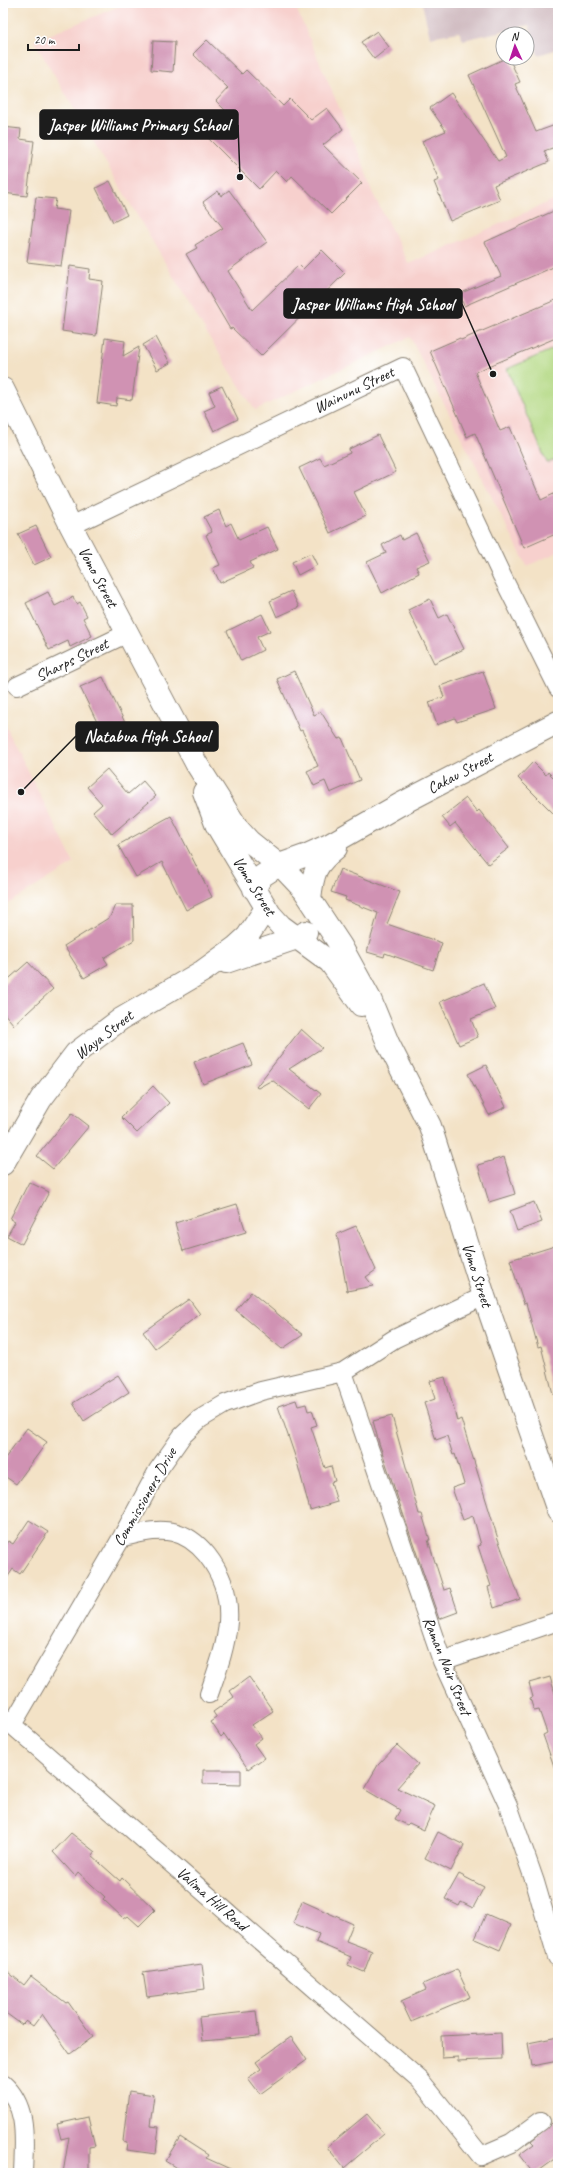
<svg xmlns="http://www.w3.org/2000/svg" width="561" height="2176" viewBox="0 0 561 2176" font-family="Caveat,sans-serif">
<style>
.built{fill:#f7d0cd}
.industrial{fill:#d2bec3}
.green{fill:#b2d882;stroke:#677a4f}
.building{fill:#d092b3}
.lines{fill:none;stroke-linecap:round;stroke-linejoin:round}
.minor-casing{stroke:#887f71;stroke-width:20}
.major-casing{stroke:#887f71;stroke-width:24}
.minor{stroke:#fff;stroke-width:18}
.major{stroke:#fff;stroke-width:22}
.labels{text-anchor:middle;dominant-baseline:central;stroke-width:4;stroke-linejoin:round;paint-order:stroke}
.street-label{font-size:16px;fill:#1c1c1c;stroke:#fff}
.leader{fill:none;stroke:#1c1c1c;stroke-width:1.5}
.callout-dot{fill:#1c1c1c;stroke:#fff;stroke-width:1.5}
.callout{fill:#1c1c1c;stroke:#1c1c1c;stroke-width:1.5}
.callout-label{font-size:17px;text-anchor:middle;font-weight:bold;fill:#fff}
</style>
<rect width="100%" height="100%" fill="#fff"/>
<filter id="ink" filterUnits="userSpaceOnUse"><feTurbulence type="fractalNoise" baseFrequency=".025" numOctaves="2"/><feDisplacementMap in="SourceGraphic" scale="8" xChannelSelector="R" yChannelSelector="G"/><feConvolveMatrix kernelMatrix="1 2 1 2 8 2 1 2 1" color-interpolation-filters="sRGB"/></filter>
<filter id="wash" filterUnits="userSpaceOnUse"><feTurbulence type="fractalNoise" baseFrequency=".012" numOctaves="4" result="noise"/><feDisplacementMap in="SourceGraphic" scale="16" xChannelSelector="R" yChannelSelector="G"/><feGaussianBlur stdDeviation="0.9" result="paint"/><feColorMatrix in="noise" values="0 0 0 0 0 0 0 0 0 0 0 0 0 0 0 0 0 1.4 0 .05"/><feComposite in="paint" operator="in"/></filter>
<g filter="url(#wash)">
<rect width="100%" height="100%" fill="#f3e2c6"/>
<!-- built -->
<path class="built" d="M127,3H294L363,163L371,190L409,264L558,198V552L527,566L410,337L255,410L209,337L34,41Z
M3,721L74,863L3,907Z"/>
<!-- industrial -->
<path class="industrial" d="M422,3H558V49L538,55L529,25L463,40L459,32L430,37Z"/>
<!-- green -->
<path class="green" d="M558,347V459L547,463L507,369Z"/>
<g id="blocks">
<!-- building -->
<path class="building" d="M377,31L389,47L374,59L361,42Z
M207,40L242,74L246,70L283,106L290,99L311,120L327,108L343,129L323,145L362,183L331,214L292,176L287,182L276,171L259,189L203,133L225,110L216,101L228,88L193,54Z
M153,41L175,42L173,72L151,70Z
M506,58H509L520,82L515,84L536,132L558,124V146L544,151L549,162L494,185L500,200L450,221L434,182L439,180L422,141L446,131L430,108L451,93L498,161L506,157L469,75Z
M3,127L21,129L20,139L34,141L27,196L3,193Z
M110,181L127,215L113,222L96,188Z
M229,190L267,242L228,271L252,310L299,265L303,269L322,250L345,273L261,356L232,328L230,329L186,254L197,248L195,245L223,228L203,202L218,191L221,196Z
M36,197L56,199L54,209L69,211L61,266L27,262Z
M558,209V265L464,306L459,294L501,276L485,242Z
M70,266L90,269L89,279L103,281L96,336L62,331Z
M558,299V337L475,372L500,431L510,427L541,500L558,492V533L524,548L475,433L467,437L430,351L460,338L461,340Z
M156,337L170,363L157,370L143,345Z
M105,338L125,341L123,356L139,347L132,400L117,398L116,406L97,403Z
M222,386L238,419L214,431L204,411L215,406L209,392Z
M378,435L396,472L354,492L366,516L330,533L299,468L320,458L324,465L350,453L349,449Z
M219,510L226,526L231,523L239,540L267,527L278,549L250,562L253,568L220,583L213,568L220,565L206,535L212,532L204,517Z
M36,526L51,557L34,565L18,534Z
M416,533L430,561L416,567L419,573L382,593L367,562L386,553L382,545L400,535L402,540Z
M311,553L317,565L298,575L292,562Z
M291,591L299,607L277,617L270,601Z
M48,592L55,606L73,597L77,604L80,602L87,616L83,618L92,636L70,647L68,641L49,650L26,603Z
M430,599L439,618L447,614L464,649L434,663L408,610Z
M262,614L270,631L257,637L263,650L241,661L227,631Z
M294,671L314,715L321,712L338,739L342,738L360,780L330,793L325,781L314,786L307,771L318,766L302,730L300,731L277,679Z
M483,671L496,709L457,722L455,718L437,725L429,702L444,697L440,686Z
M103,677L130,733L108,745L80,687Z
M533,762L546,775L548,772L558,782V818L518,778Z
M107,769L128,794L143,781L156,796L112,834L93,812L102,804L87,787Z
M466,798L477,812L479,810L509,848L488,864L455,823L450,827L442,817Z
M171,816L212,897L186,910L162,862L136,877L118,845Z
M340,869L400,892L387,924L442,943L433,970L385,953L384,957L367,952L378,913L345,900L346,897L331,892Z
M115,905H133L134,940L104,958L108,964L84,978L64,946L110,917Z
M28,962L53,989L14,1025L3,1012V984Z
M484,983L495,1009L471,1019L478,1037L459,1045L440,1002Z
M301,1029L322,1048L289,1069L321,1094L309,1109L272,1080L258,1088L256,1087Z
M243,1043L252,1065L203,1084L194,1062Z
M486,1065L506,1107L489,1115L468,1074Z
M153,1086L169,1103L137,1133L121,1117Z
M72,1113L89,1126L53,1169L37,1156Z
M504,1157L515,1194L489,1202L478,1165Z
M29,1182L49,1192L22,1244L7,1236L15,1222L10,1219Z
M534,1202L542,1222L517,1231L510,1211Z
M237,1204L246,1232L183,1251L175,1223Z
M356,1226L376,1270L366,1277L373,1286L347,1291L337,1234Z
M558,1245V1394H553L541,1346L538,1347L526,1303L524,1304L510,1260Z
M251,1292L303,1335L282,1349L236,1310Z
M189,1299L200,1314L155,1348L143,1332Z
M118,1375L129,1392L84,1421L73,1403Z
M445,1377L457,1421L461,1419L498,1539L520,1599L494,1608L488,1587L491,1586L478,1546L481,1545L473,1516L463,1520L452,1488L464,1484L455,1454L453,1455L447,1436L436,1440L424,1403L435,1399L430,1381Z
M296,1400L298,1406L306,1404L308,1411L312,1410L317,1425L311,1427L325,1468L331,1466L335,1481L331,1482L337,1502L310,1510L297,1462L278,1406Z
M392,1416L419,1514H422L430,1540H428L444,1590L450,1588L458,1612L439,1619L379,1443L373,1421Z
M27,1428L47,1442L16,1484L3,1475V1461Z
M29,1520L48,1532L20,1574L13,1569L3,1584V1548L8,1541L13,1544Z
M249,1677L273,1711L252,1725L262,1738L254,1744L264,1758L248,1769L224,1734L221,1737L211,1722L217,1718L213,1712L234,1697L230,1691Z
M550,1677L558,1703V1772H556L543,1735L547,1733L539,1710L534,1711L530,1698L533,1697L529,1683Z
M397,1745L418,1764L397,1788L435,1806L424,1830L409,1823L407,1825L395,1819L400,1810L364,1789L378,1765Z
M203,1770H241V1785L203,1784Z
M438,1832L464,1845L451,1871L425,1858Z
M71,1833L95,1852L92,1856L120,1881L122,1878L155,1910L139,1926L128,1916L124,1919L103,1899L105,1897L78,1872L75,1876L53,1852Z
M459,1874L484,1887L473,1908L461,1902L459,1906L445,1899Z
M302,1901L353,1924L346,1941L372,1951L364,1972L348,1965L351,1957L316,1942L319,1934L293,1923Z
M486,1914L511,1925L500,1950L475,1939Z
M202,1964L205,1989L147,1997L143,1972Z
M3,1968L24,1985L31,1976L66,2003L68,2002L93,2037L70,2054L42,2014L33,2026L26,2021L22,2025L3,2011Z
M457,1969L470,1997L411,2022L401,2001L426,1990L423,1984Z
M256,2011L259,2036L202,2041L199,2017Z
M501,2033L502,2059L458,2061V2057L442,2058L441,2036Z
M291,2037L307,2060L260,2094L248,2078L261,2069L256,2062Z
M558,2037V2061L532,2066L528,2043Z
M129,2091L154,2095L150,2126L159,2127L156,2154L126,2150L127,2142L123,2141Z
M367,2114L384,2134L344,2168L327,2147Z
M88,2117L95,2146L89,2147V2173H63L69,2137L61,2139L57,2124Z
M558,2118V2157L536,2173H533L519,2155L534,2144L531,2141Z
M180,2137L208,2155L206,2158L239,2173H185L165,2161Z"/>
</g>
</g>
<g filter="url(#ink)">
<use href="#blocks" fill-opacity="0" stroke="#887f71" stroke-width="1"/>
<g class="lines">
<defs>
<path id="minor" d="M71,526L403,367L502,576L558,688
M17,686L128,633
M343,1372L442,1661L508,1805L535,1882L557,1957
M122,1537C138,1534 156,1528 173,1532C187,1535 198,1544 207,1555C243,1601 226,1645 209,1694
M442,1661L558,1621
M3,1717L420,2080L481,2156L511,2143L541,2121
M12,1725L122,1537L158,1470L182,1436L200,1419L225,1404L261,1391L343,1372L394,1339L484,1296
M3,2084C29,2107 24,2141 23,2173"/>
<path id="major" d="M3,389L71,526L196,763L238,829L249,841L285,870L304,890L341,946L370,999L388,1043L430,1126L484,1296L558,1511
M204,792L216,824L270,914L281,926L330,962L361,1005
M254,889L262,876L279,865L307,855L329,845L399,805L558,722
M310,899C313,872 315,865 336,848
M226,962L297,938L306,932
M3,1164L41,1099L76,1053L121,1019L203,971L236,947L247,937L266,908"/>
</defs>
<!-- minor casing -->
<use href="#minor" class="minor-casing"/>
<!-- major casing -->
<use href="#major" class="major-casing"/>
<!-- minor -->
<use href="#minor" class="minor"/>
<!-- major -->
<use href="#major" class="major"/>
</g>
</g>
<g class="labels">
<!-- street labels -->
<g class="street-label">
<text transform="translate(354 390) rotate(-26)">Wainunu Street</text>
<text transform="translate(98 577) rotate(62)">Vomo Street</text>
<text transform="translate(72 660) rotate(-26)">Sharps Street</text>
<text transform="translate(460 773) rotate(-28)">Cakau Street</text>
<text transform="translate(254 886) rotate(58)">Vomo Street</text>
<text transform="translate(104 1035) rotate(-38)">Waya Street</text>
<text transform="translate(477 1275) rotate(72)">Vomo Street</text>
<text transform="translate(145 1497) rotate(-60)">Commissioners Drive</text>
<text transform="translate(447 1666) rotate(68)">Raman Nair Street</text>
<text transform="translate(212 1899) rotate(41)">Valima Hill Road</text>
</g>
</g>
<!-- callouts -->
<path class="leader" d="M240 177L238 125M493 374L462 304M21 792L76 736"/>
<g class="callout-dot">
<circle cx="240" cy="177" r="4"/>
<circle cx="493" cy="374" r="4"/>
<circle cx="21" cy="792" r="4"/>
</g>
<g class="callout">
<rect x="40" y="110" width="198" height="29" rx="4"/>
<rect x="284" y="289" width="178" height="29" rx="4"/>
<rect x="76" y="722" width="142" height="29" rx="4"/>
</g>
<g class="callout-label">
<text x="139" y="131">Jasper Williams Primary School</text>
<text x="373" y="310">Jasper Williams High School</text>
<text x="147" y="742">Natabua High School</text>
</g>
<!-- margin -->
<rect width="561" height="2176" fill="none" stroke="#fff" stroke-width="16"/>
<!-- north arrow -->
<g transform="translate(515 46) rotate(357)"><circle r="19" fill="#ffffff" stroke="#a4a4a4"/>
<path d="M0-3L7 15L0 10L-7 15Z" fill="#b5179e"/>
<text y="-6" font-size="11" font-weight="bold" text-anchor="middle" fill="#1c1c1c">N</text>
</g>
<!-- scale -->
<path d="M28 44v6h51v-6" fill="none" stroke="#1c1c1c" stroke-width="2"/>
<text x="34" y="44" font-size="12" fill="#1c1c1c" stroke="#ffffff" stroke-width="3" paint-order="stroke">20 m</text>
</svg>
